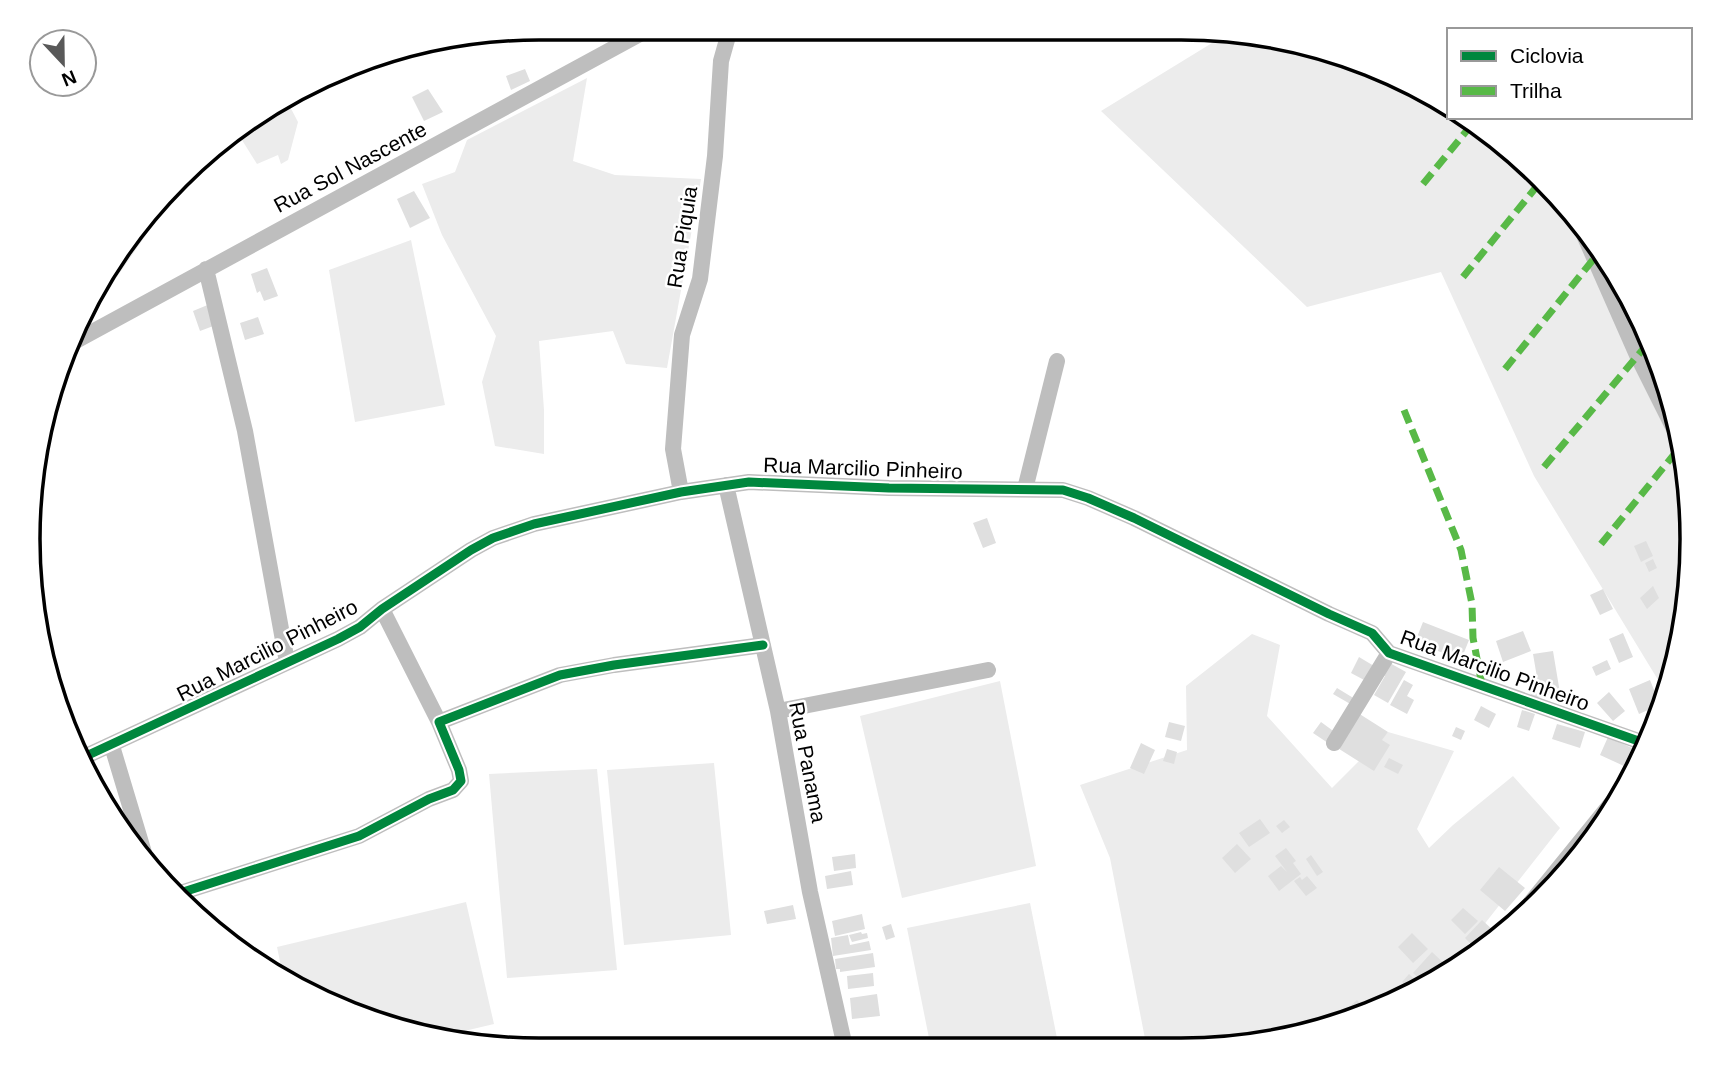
<svg xmlns="http://www.w3.org/2000/svg" width="1720" height="1078" viewBox="0 0 1720 1078" font-family="Helvetica,sans-serif">
<style>
.green{fill:#ececec}
.building{fill:#dfdfdf}
.lines{fill:none;stroke-linecap:round;stroke-linejoin:round}
.minor{stroke:#bebebe;stroke-width:16}
.quiet{stroke:#58b947;stroke-width:7;stroke-dasharray:14 7;stroke-linecap:butt}
.cycleway-casing{stroke:#fff;stroke-width:13}
.cycleway{stroke:#00873e;stroke-width:9}
.labels{text-anchor:middle;dominant-baseline:central;stroke-width:5;stroke-linejoin:round;paint-order:stroke}
.street-label{font-size:21px;fill:#000;stroke:#fff}
.rim{fill:none;stroke:#000;stroke-width:3.5}
</style>
<rect width="100%" height="100%" fill="#fff"/>
<!-- green -->
<path class="green" d="M1230,32H1247L1376,67L1449,109V117H1464L1492,134L1565,202L1624,284L1665,375L1688,473L1691,573L1674,672L1666,693L1534,476L1441,272L1307,307L1101,111Z
M587,78L573,161L615,175L701,179L667,368L626,364L613,331L539,341L544,410V454L495,446L482,382L496,336L442,235L422,184L455,172L467,140Z
M286,99L298,122L288,160L281,164L278,155L257,164L237,132L255,114Z
M147,215L146,235L112,284L105,281L134,228Z
M411,240L445,405L355,422L329,270Z
M1252,634L1280,645L1267,716L1332,788L1388,732L1454,751L1417,829L1429,848L1453,825L1513,776L1560,828L1446,973L1407,997L1314,1032L1303,1029L1298,1035L1215,1049H1147L1110,858L1080,785L1187,750L1186,686Z
M1000,681L1036,866L902,898L860,716Z
M714,763L731,935L624,945L607,770Z
M597,769L617,970L507,978L489,774Z
M466,902L494,1024L439,1037L344,1011L283,976L277,947Z
M1030,903L1059,1048H931L907,928Z"/>
<!-- building -->
<path class="building" d="M525,69L530,81L511,90L506,76Z
M428,89L443,112L424,121L412,97Z
M414,191L430,218L410,228L397,199Z
M267,268L278,296L264,301L260,291L257,293L251,274Z
M210,304L216,325L200,331L193,311Z
M258,317L264,334L245,340L240,323Z
M987,518L996,543L983,548L973,523Z
M1646,541L1653,556L1641,562L1634,546Z
M1653,559L1657,568L1649,572L1645,563Z
M1653,586L1659,598L1647,609L1640,598Z
M1603,589L1613,609L1600,615L1590,595Z
M1423,622L1469,640L1461,660L1415,642Z
M1523,631L1531,651L1503,662L1496,641Z
M1623,633L1633,657L1619,663L1609,639Z
M1553,651L1560,693L1532,699L1530,691L1539,689L1533,654Z
M1359,657L1374,666L1366,681L1351,673Z
M1607,660L1611,669L1596,676L1592,667Z
M1388,662L1406,672L1388,703L1374,695L1385,676L1381,674Z
M1404,680L1413,685L1407,696L1414,700L1407,714L1390,705Z
M1650,680L1661,707L1653,723L1648,710L1639,714L1629,689Z
M1337,688L1355,699L1352,705L1333,694Z
M1609,692L1625,711L1613,721L1597,703Z
M1481,706L1496,714L1489,728L1474,720Z
M1522,710L1535,714L1529,731L1517,727Z
M1358,713L1388,732L1382,740L1390,745L1374,771L1336,747Z
M1169,722L1185,726L1181,741L1165,737Z
M1321,722L1336,733L1328,743L1313,733Z
M1557,724L1585,732L1580,748L1552,739Z
M1456,727L1465,731L1461,740L1452,736Z
M1608,737L1632,748L1624,766L1600,755Z
M1141,743L1155,750L1144,774L1130,768Z
M1167,749L1177,752L1174,764L1163,761Z
M1389,758L1403,765L1398,774L1384,767Z
M1260,819L1270,833L1249,847L1239,833Z
M1284,820L1290,827L1282,833L1276,826Z
M1237,844L1251,859L1235,873L1222,858Z
M1286,848L1296,861L1293,863L1301,874L1279,891L1268,876L1281,866L1287,872L1275,856Z
M855,854L856,868L834,871L832,857Z
M1311,855L1323,872L1317,876L1306,859Z
M1499,867L1525,888L1505,911L1480,890Z
M851,871L853,885L827,889L825,876Z
M1307,876L1317,888L1306,896L1294,881L1300,877L1302,880Z
M793,905L796,919L767,924L764,911Z
M1463,908L1478,921L1465,934L1451,920Z
M862,914L865,929L835,936L832,921Z
M1482,920L1493,930L1475,948L1465,938Z
M891,924L895,937L886,940L882,927Z
M861,932L862,934L867,933L868,938L852,942L849,935Z
M1412,933L1428,949L1413,963L1398,947Z
M848,935L850,945L869,941L871,950L833,956L831,938Z
M1432,952L1451,970L1426,985L1413,973Z
M873,953L875,967L840,972V969H836L835,959Z
M873,973L874,986L848,989L847,976Z
M1409,974L1423,987L1414,993L1402,982Z
M877,994L880,1016L852,1019L850,998Z
M1357,1000L1368,1012L1349,1019L1343,1013Z
M607,1037L608,1046H593V1038Z"/>
<g class="lines">
<!-- minor -->
<path class="minor" d="M1577,219L1637,355L1681,443
M206,269L245,431L287,662
M72,343L649,29
M726,485L778,711L810,892L845,1047
M1025,489L1057,361
M681,492L673,449L682,335L700,279L715,156L721,61L730,29
M382,609L439,722
M778,711L988,670
M1334,743L1389,653
M112,746L145,856
M84,757L338,639L360,627L382,609L471,550L493,538L534,524L681,492L749,482L889,488L1063,490L1088,498L1134,518L1329,614L1372,633L1389,653L1647,744
M180,893L359,836L429,799L453,790L461,781L459,770L439,722L560,675L614,665L763,645
M1515,922L1631,779"/>
<!-- quiet -->
<path class="quiet" d="M1423,184L1473,123
M1463,277L1542,180
M1505,369L1600,251
M1404,410L1461,550L1472,604L1473,638L1482,685
M1544,467L1650,341
M1601,544L1681,446"/>
<defs>
<path id="cycleway" d="M84,757L338,639L360,627L382,609L471,550L493,538L534,524L681,492L749,482L889,488L1063,490L1088,498L1134,518L1329,614L1372,633L1389,653L1647,744
M180,893L359,836L429,799L453,790L461,781L459,770L439,722L560,675L614,665L763,645"/>
</defs>
<!-- cycleway casing -->
<use href="#cycleway" class="cycleway-casing"/>
<!-- cycleway -->
<use href="#cycleway" class="cycleway"/>
</g>
<g class="labels">
<!-- street labels -->
<g class="street-label">
<text transform="translate(350 167) rotate(-28)">Rua Sol Nascente</text>
<text transform="translate(682 237) rotate(-81)">Rua Piquia</text>
<text transform="translate(863 468) rotate(2)">Rua Marcilio Pinheiro</text>
<text transform="translate(267 650) rotate(-27)">Rua Marcilio Pinheiro</text>
<text transform="translate(1495 670) rotate(20)">Rua Marcilio Pinheiro</text>
<text transform="translate(808 762) rotate(79)">Rua Panama</text>
</g>
</g>
<!-- crop -->
<path d="M0 0H1720V1078H0ZM539 40H1181A499 499 0 0 1 1680 539V539A499 499 0 0 1 1181 1038H539A499 499 0 0 1 40 539V539A499 499 0 0 1 539 40Z" fill="#fff" fill-rule="evenodd"/>
<path class="rim" d="M539 40H1181A499 499 0 0 1 1680 539V539A499 499 0 0 1 1181 1038H539A499 499 0 0 1 40 539V539A499 499 0 0 1 539 40Z"/>
<!-- legend -->
<rect x="1447" y="28" width="245" height="91" fill="#ffffff" stroke="#999999" stroke-width="2"/>
<rect x="1461" y="51" width="35" height="10" fill="#00873e" stroke="#999999" stroke-width="2"/>
<text x="1510" y="63" font-size="21" fill="#000000">Ciclovia</text>
<rect x="1461" y="86" width="35" height="10" fill="#58b947" stroke="#999999" stroke-width="2"/>
<text x="1510" y="98" font-size="21" fill="#000000">Trilha</text>
<!-- north arrow -->
<g transform="translate(63 63) rotate(158)"><circle r="33" fill="#ffffff" stroke="#999999" stroke-width="2"/>
<path d="M0-5L12 26L0 18L-12 26Z" fill="#595959"/>
<text y="-10" font-size="19" font-weight="bold" text-anchor="middle" fill="#000000">N</text>
</g>
</svg>
